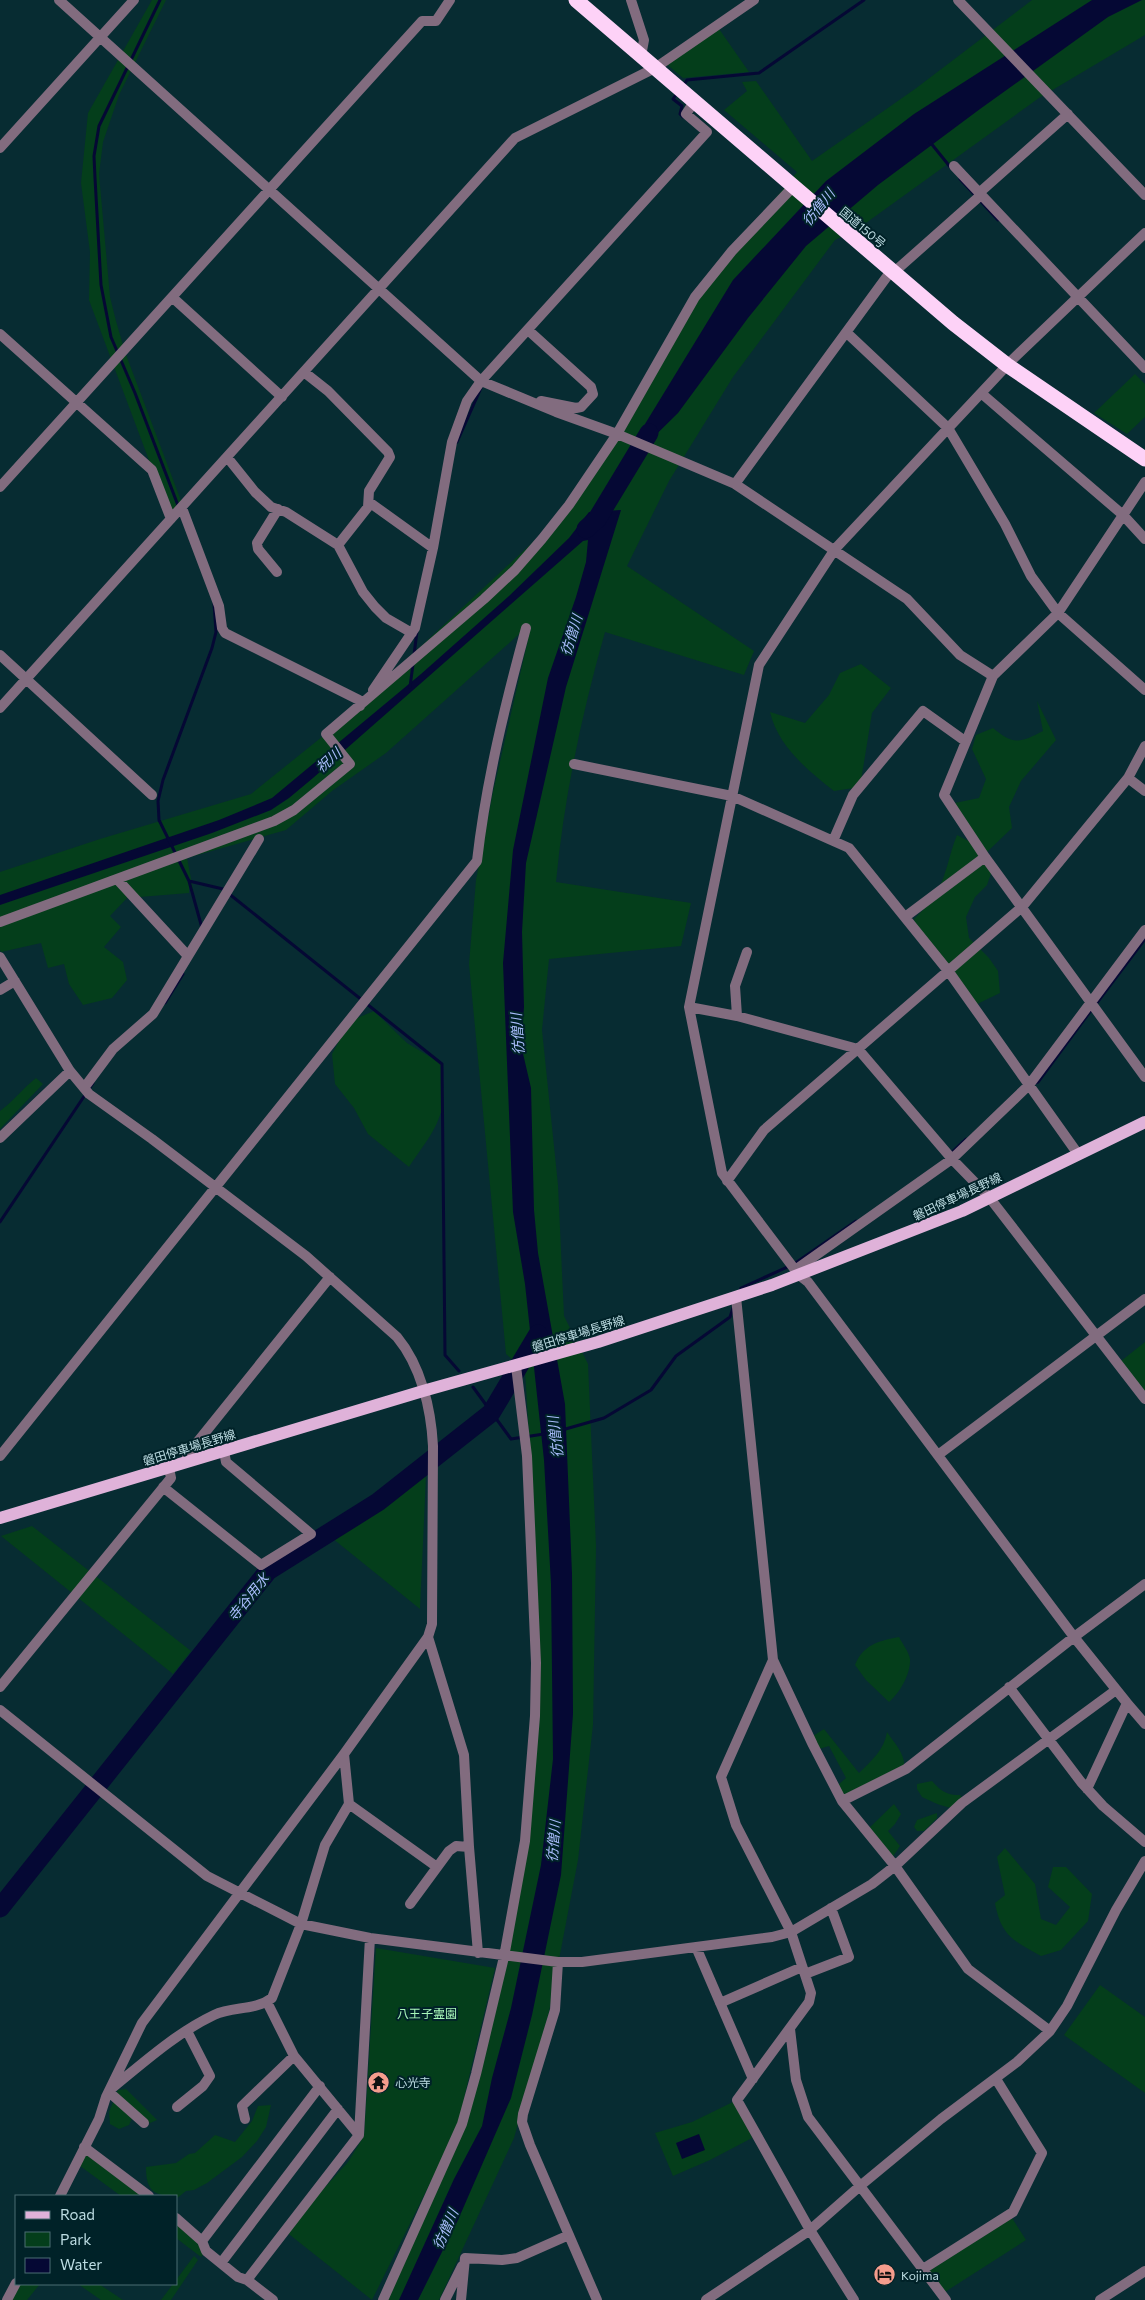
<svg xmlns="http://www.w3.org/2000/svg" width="1145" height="2300" viewBox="0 0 1145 2300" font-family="Commissioner,'Noto Sans JP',sans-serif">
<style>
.green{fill:#043e1b}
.water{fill:#050834}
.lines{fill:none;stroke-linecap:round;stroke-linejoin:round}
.stream{stroke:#050834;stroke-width:3}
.river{stroke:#050834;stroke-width:19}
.minor{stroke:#826c7f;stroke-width:10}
.major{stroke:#dfb2d9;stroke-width:12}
.highway{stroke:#fdd2f7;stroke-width:15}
.labels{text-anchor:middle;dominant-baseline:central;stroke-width:4;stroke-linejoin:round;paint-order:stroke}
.street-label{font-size:12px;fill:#bcdce2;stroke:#002228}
.park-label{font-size:12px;fill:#a9f8ba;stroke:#002228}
.poi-label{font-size:12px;fill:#bcdce2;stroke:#002228;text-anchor:start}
.water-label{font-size:14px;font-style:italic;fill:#a9bdfc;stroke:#002228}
</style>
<rect width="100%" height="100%" fill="#072c32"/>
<!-- green -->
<path class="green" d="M152,0H166L119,95L103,142L99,174L110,297L116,321L125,352L183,506L171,519L89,300L90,252L81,183L88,113Z
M1032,0H1145V35L1039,98L859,228L835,240L733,377L669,481L627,566L754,651L744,675L605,632C582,713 564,797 556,882L691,903L681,946L549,959L542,1030L558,1185L564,1316L588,1364L596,1546L593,1725L578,1860L549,2012L514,2138L439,2300H383L451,2141L372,2300L285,2231L348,2162L364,2136L376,1948L495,1968L463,2102L497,1996L522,1863L535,1716V1532L525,1371L506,1354L469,964L476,880L493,792L528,640L526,628L386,753L332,791L286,830L187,858L194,894L189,883V893L127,898L110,916L121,927L104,947L123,962L127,980L112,998L83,1005L69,984L64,964L48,968L41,943L1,952L0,950V872L100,839L251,794L333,728L577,501L717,269L797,172L724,110L747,91L742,82L756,81L812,161L915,89Z
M717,26L749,72L683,78L664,62Z
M1135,374L1145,384V417L1127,434L1094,413Z
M861,664L891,688L872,713L860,787L834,791C807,770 778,746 770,712L805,723L829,695L840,673Z
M1037,701L1056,740L1021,781L1009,807L1012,828L987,852L950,804L979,798L986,779L972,749L976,735L993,728C1013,745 1020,743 1043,731Z
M957,835L978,846L993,868L987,885L975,897L966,917L969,938L989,958L998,971L1000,993L973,1006L919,935L914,919C922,911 932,902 937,892C947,874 949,854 957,835Z
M374,1011L407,1043L442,1064C442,1078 445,1095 442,1108C437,1131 421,1148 409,1167L368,1134L354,1108L335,1084L332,1054L350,1021Z
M36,1078L43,1084L0,1129V1111C14,1101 23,1088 36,1078Z
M1145,1342V1395L1121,1361Z
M426,1476L420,1609L332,1538Z
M32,1526L191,1651L173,1674L1,1536Z
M899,1637C902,1643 909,1652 910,1659C911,1674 899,1694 889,1702L866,1680L855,1665C863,1645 878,1641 899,1637Z
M824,1729L859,1773C872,1760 884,1750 887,1732C894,1743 906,1754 904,1768L845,1797L838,1785L846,1778L829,1746L819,1749L813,1736Z
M932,1781C940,1790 947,1796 960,1795L963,1799L956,1808C944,1808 933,1802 922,1797L917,1789V1784Z
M894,1804L901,1814L895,1824L888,1831L900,1846L892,1858L868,1829Z
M937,1813V1818L924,1831H917L914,1827L917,1820Z
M1005,1848L1035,1884L1041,1919L1056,1925L1070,1907L1048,1887L1053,1867H1066L1092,1894L1088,1921L1061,1950L1041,1956C1014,1941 1001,1936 995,1903L1005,1895L997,1857Z
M1100,1985L1145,2017V2093L1064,2035Z
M126,2089L157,2120L150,2123L134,2114L129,2125L119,2129L110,2124L109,2112L118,2090Z
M737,2100L752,2138L710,2160L673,2176L655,2133L692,2122Z
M271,2105L266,2127L257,2141L242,2157L207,2183L194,2190L186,2191L176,2199V2196C153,2196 146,2190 146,2167L176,2163L189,2154L195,2153L215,2135L235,2142L252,2121L258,2106Z
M84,2147L149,2196H121L76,2163Z
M1012,2218L1026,2240L945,2292L929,2271Z
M176,2219L206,2251L201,2257L176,2238Z
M194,2256L198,2260L171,2300H161L173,2284H176V2280Z
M16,2284H40L27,2300H7Z
M78,2284H99L123,2300H101Z"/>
<!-- water -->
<path class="water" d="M1092,0H1142L1108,17L980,109L878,185L806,246L748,318L678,413L612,478L733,280L826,181L914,114Z
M621,510L566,687L526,863L522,932L524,1007L521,1045L531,1088L534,1210L538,1253L565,1404L572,1574L573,1714L561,1875L532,2015L511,2098L458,2220L418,2300H399L454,2179L482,2126L492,2078L511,2008L541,1865L553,1759L551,1584L544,1460L525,1284L513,1212L503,963L513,850L548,678L576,597L586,562L588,540L583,541L313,778L289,798L271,810L212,833L0,905V895L219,820L272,798L421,674L509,596L569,538L589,512Z
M699,2134L705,2150L682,2159L676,2143Z"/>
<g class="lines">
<!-- stream -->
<path class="stream" d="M160,0L99,126L94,156L95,178L101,285L111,337L135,393L179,508
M684,85L687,80L759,73L864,0
M678,92L673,99L682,106L680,114L683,117
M930,142L951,168
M960,179L998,220
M457,442L481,388
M414,655L417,631
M410,687L413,664
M189,881L223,889L442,1064L445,1355L459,1371
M202,928L189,881L159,820L158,801L163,780L212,648L216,632L214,603
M165,1003L183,974
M1096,1004L1145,939
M1035,1083L1038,1082L1092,1009
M950,1154L966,1139
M0,1222L93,1083
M740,1291L741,1288L794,1264L856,1221
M473,1387L511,1439L544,1434
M562,1430L604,1418L651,1390L676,1356L730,1317L733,1308"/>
<!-- river -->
<path class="river" d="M586,529L597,519L649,433
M0,1908L268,1571L378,1502L491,1413L538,1334"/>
<!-- minor -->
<path class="minor" d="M59,0L481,381L556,412L617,434L735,484L907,599L960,655L993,676
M631,0L644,40L641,56
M958,0L1145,195
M0,148L134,0
M954,166L1145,368
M979,193L1068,114
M1145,233L1012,360L835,549L759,665L689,1007L722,1173L799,1275L808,1282L1074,1637L1127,1703L1145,1724
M893,273L981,195
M172,297L282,397
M528,330L591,387L593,394L581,407L576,408L541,401
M847,333L948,428L1005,524L1031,576L1058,613L1145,690
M0,334L152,470L171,519
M304,372L328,391L388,452L390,457L369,491L368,507L338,545
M981,393L1123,515L1145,539
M227,457L255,492L271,507L286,512L338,545L363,592L375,607L386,618L412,633
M1145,482L1058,613L993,676L944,795L985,857L1145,1077
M735,484L891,271
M0,487L422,21H436L450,0
M369,502L433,548
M182,508L219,606L222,628L225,633L359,700L360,706
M277,572L258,549L257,543L278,509
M0,655L152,795
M373,690L415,628L433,548L452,442L467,401L481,381L707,132L686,114L694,102
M0,708L515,138L655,68L754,0
M574,764L732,796L849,848L949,972L1078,1154
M1128,778L1145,791
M833,841L853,795L923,711L965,741
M117,879L188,956
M905,917L985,857
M0,922L274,821L294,810L350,764L326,734L484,599L515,570L542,539L569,505L617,434L695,297L732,251L792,188
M0,957L70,1071L89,1094L152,1139L306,1256L397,1337C421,1366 431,1408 433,1446L432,1624L428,1637L344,1754L142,2023L106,2097L99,2119L60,2196
M0,990L15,981
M689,1007L737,1016L858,1049L952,1159L989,1197L1145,1399
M737,1016L735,986L747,952
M84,1088L113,1049L153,1014L259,839
M0,1138L70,1071
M727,1181L764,1130L1022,907L1128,778L1145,746
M795,1270L952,1159L1029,1085L1145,930
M736,1297L773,1660L721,1777L736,1825L791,1932L811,1993L809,2002L737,2100L810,2230L854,2300
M938,1455L1145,1299
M0,1456L477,861C486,782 505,705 526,628
M188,1462L187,1455L330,1277
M163,1487L261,1565L311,1534L226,1462L224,1451
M428,1637L464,1755L469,1847L478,1953
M773,1660L813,1745L842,1801L895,1866L968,1969L1050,2031
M0,1687L171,1478L169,1468
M1009,1687L1081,1782L1103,1806L1145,1842
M0,1710L207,1876L301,1924L370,1938L558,1962H582L772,1937L791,1932L872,1884L895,1866L962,1803L1116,1690
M1087,1789L1127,1703
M842,1801L906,1769L1074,1637L1145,1584
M349,1804L437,1867
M410,1904L449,1851L456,1846L469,1847
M696,1947L753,2079
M558,1962L555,2010L523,2114L522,2122L530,2145L597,2300
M805,1974L849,1957L831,1908
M267,2002L294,2056L359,2135
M720,2003L802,1967
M790,2029L796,2080L808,2117L946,2300
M111,2089C143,2063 176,2033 214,2015C233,2006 255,2011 272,1998L301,1924L325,1845L349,1804L344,1754
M109,2092L144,2123
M177,2107L203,2086L210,2076L187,2031
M245,2119L242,2106L294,2056
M84,2147L149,2196
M176,2218L202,2241L206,2251L238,2277L247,2280L273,2300
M202,2241L320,2086
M221,2263L338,2109
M923,2269L1013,2212L1042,2153L996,2079
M247,2280L359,2135L370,1938
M7,2300L16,2283
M383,2300L462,2124L476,2074L504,1957L525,1841L535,1716L536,1663L527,1456L516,1366
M445,2300L462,2266
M461,2300L465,2258L502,2260L517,2258L569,2235
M706,2300L810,2230L860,2186L941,2119L1017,2062L1050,2031L1067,2006L1116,1910L1145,1861
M1100,2300L1145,2271"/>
<!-- major -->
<path class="major" d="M0,1518L423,1391L598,1342L772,1285L962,1211L1145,1122"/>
<!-- highway -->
<path class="highway" d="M576,0L953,323L1007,365L1145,459"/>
</g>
<!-- icons -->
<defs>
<symbol id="temple-disc" viewBox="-11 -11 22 22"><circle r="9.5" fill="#f59d8d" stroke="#002228"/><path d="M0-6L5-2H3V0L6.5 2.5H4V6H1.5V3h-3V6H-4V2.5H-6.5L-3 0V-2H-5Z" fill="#111"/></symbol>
<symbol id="hotel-disc" viewBox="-11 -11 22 22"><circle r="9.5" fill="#f59d8d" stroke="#002228"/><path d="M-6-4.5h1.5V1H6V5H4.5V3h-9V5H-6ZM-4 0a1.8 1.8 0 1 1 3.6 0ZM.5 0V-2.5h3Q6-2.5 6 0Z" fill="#111"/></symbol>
</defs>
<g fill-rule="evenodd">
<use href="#temple-disc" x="366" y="2070" width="25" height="25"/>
<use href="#hotel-disc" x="872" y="2262" width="25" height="25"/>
</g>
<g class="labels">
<!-- street labels -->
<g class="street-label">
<text transform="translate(863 227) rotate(40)">国道150号</text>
<text transform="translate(957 1196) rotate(-25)">磐田停車場長野線</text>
<text transform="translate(578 1333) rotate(-17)">磐田停車場長野線</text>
<text transform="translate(189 1447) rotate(-17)">磐田停車場長野線</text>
</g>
<!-- park labels -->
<g class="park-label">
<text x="427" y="2013">八王子霊園</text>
</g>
<!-- poi labels -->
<g class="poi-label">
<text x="395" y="2082">心光寺</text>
<text x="901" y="2275">Kojima</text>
</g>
<!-- water labels -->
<g class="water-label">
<text transform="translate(818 207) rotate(-51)">彷僧川</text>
<text transform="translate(571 635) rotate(-73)">彷僧川</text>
<text transform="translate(328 760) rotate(-42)">祝川</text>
<text transform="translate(517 1034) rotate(-94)">彷僧川</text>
<text transform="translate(555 1437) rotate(-97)">彷僧川</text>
<text transform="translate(248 1597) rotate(-51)">寺谷用水</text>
<text transform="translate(553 1841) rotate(-85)">彷僧川</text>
<text transform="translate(445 2229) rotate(-66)">彷僧川</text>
</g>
</g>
<!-- legend -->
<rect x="15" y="2195" width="162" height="90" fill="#002228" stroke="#4b6c72"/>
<rect x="25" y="2211" width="25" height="8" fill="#dfb2d9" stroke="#4b6c72"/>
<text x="60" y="2220" font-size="15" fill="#bcdce2">Road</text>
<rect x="25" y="2232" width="25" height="15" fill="#043e1b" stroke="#4b6c72"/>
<text x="60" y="2245" font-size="15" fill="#bcdce2">Park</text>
<rect x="25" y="2258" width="25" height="15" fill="#050834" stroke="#4b6c72"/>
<text x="60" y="2270" font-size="15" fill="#bcdce2">Water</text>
</svg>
